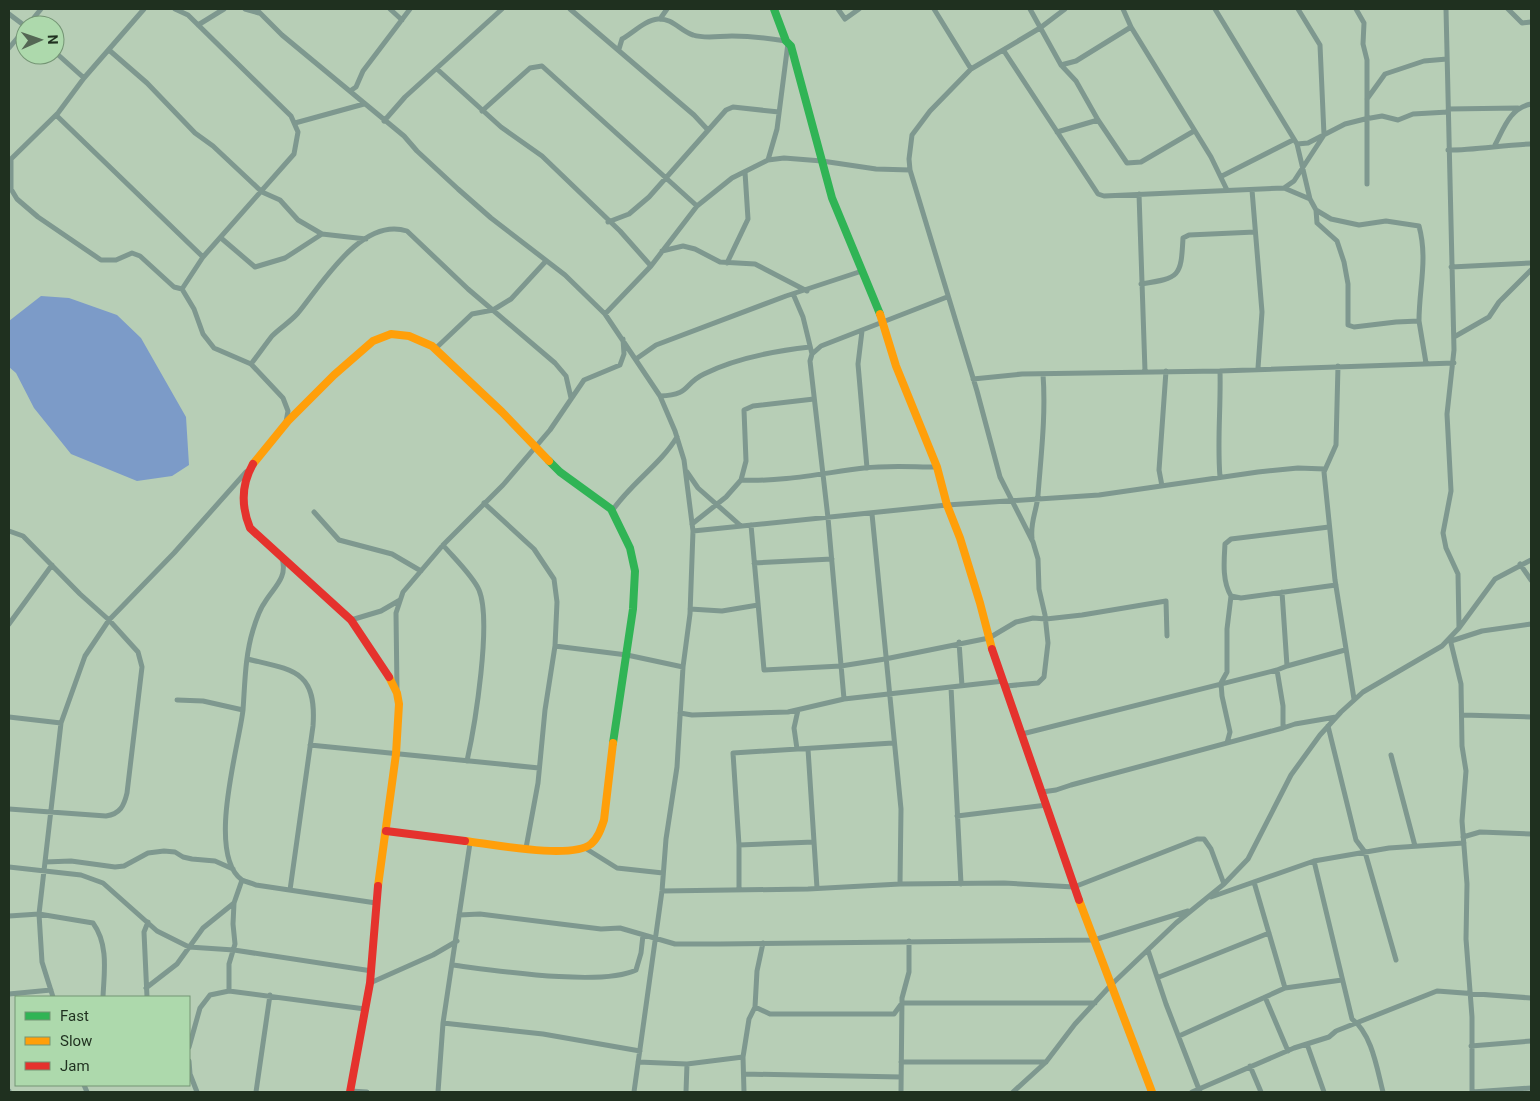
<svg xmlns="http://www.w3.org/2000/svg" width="1540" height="1101" viewBox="0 0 1540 1101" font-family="Roboto,sans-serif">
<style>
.water{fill:#7c9bc8}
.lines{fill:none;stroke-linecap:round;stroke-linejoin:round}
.street{stroke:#7e988f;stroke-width:5}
.fast{stroke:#30b455;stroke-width:8}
.slow{stroke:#ff9f0a;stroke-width:8}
.jam{stroke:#e5322d;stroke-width:8}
</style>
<rect width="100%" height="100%" fill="#b7ceb6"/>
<!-- water -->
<path class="water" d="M41,296L69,298L117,315L141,338L186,417L189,465L172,476L137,481L71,454L34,408L16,373L9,367V321Z"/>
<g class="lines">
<!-- street -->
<path class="street" d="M175,9L188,15L291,116L298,132L294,154L203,257L182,289L194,309L203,334L214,348L251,364L283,398L288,411L286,422
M245,9L259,13
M256,9L282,35L404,136L417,151L458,189L491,218L565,275L605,314L660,396L675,431L684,460L693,531L690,614L683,667L677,767L666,839L662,891L634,1092
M390,9L402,20
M570,9L694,115L707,129
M838,9L845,19L859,9
M934,9L971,69
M1030,9L1061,65L1076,81L1098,120L1127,163L1141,162L1194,131
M1123,9L1131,27L1211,157L1227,190
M1215,9L1297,144L1308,143L1345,124L1365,119L1382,116L1398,120L1413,114L1448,112
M1356,9L1364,23L1363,44L1367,60V184
M1446,9L1454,350L1447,414L1451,491L1443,533L1446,548L1458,574L1459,628
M1508,9L1522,23L1531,22
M9,14L25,26
M660,19L667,9
M28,25L41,9
M198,25L224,9
M9,48L25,29
M619,49L622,39C633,33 645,20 658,19C673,18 680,31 693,35C705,39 719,36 732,36C750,36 768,38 786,41
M109,50L147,83L195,133L213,146L262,192L280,200L298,220L322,234L366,239
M1004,51L1098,194L1104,196L1284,188L1310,199L1316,210L1331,219L1359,225L1386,221L1419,226C1428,259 1419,288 1419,321
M55,52L84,78
M1061,65L1076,61L1131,27
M437,69L501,127L542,156L620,231L651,266
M350,91L356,87L363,71L410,9
M1367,99L1385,74L1424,61L1447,59
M1448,109L1518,108
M482,111L530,68L542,66L697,206
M56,115L203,257
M384,121L405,97L502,9
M295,123L364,104
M1057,132L1098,120
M1297,144L1310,199
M1495,145C1504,128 1510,108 1531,104
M1448,150C1476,150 1502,145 1530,144
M11,159V189L17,199L38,217L101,260H116L132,253L140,256L174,287L182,289
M768,160L777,129L788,43
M9,161L58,113L84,78L144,9
M1222,176L1293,140
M1284,188L1294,181L1324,135L1320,45L1298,9
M1252,190L1262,312L1258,368
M1139,194L1145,371
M1316,210L1317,223L1337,241L1344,262L1348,284V325L1354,327L1396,322L1419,321L1426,363
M608,222L629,214L649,197L726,110L733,107L779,112
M221,238L255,267L285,258L322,234
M662,251L683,246L695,249L720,262L755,264L807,291
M727,263L748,219L745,172
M1451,267L1531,263
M1141,284C1180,278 1181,277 1183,238L1189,235L1255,232
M794,296L803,317L812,354
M605,314L651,266L697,206L732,178L768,160L784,158L822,161L876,169L910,170
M862,331L858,364L867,468
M1454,337L1489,317L1499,302L1531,270
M435,349L472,314L493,310L511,299L546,261
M636,359L656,345L786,296L862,271
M251,364C258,355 265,345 272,336C280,328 290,322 298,313C322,284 362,216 407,231L468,289L555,363L566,376L571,398
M1338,366L1336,445L1324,472L1335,580L1354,699
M973,379L1022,374L1220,371L1454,363
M660,396C691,395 683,384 704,374C736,358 774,351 810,347
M687,472L698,488L741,526
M1220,477C1217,442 1221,407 1220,371
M741,480L746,461L744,410L753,406L814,399
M1162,486L1159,470L1166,371
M484,503L534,549L554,579L557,602L555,646L545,710L538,783L526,848
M612,511C631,483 660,465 677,437
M314,512L339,540L392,554L421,571
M872,514L901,809L900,884
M692,524L726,497L741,480C783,482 823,473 864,468C888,465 913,467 937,467
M751,525L764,670L841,666L885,659L989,638L1016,622L1033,618L1046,619L1082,615L1166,601L1167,636
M1329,527L1231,539L1225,544C1224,561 1222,581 1231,596L1241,598L1336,585
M9,531L23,536L80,594L109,620L138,652L142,667L127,793C124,806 120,814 106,816L9,809
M693,531L947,505L1099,495L1258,472L1298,468L1325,469
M1032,538C1030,522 1037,510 1038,495C1041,455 1046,415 1043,374
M443,545C453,557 473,576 479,590C492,621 475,725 467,761
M282,558C288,578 274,587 265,602C259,610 256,620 253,630C245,656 245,683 243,710C239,746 206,854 242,880C246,882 252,883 256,885L376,903
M754,563L832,559
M1520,564L1531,580
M1282,592L1287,666L1277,670L1283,706V728L1295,724L1336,717
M690,609L722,611L758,605
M351,620L381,611L400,600
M9,624L52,565
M1450,639L1461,684L1462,746L1466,771L1462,821L1467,884L1466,939L1472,1017V1092
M1451,641L1482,631L1531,624
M959,642L962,686
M555,646L627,655L683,667
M247,659C293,670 317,670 313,726L290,890
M1287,666L1345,650
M1006,686L1038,683L1044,677L1048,643L1045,615L1039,589L1038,559L1033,542L1000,477L977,391L910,170L909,159L912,135L930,111L971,69L1040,28L1065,9
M951,687L961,884
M397,690L396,613L403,592L443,545L503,485L550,430L584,380L620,365L624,354L623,339
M844,699L828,518L810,361L812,354L821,346L947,297
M177,700L203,701L243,710
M680,713L692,715L788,712L844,699L1004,681
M1462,715L1531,717
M9,717L61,723
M1328,726L1356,840L1365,852L1396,960
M1022,734L1277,670
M1227,743L1230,732L1222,696L1221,683L1227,672V629L1231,596
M310,745L539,768
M797,749L794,728L798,710
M808,749L817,888
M1391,755L1415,846
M1042,792L1056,790L1071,785L1283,728
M957,816L1047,805
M1463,837L1480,832L1531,834
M739,845L814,842
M585,848L617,868L663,873
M1314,861L1352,1019C1372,1034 1377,1069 1383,1092
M45,862L71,861L115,867L124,866L148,853L164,851L175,852L183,857L192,859L215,861L233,869
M9,867L81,875L103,883L157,931L189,947L234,950L372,971
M1254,882L1285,988
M739,890V845L733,753L893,743
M662,891L808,889L900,884L1004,883L1074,887L1197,839H1204L1211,849L1224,884
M1211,897L1314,861L1389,848L1464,843
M459,915L480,914L601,929L620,928L675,944H720L1094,940L1188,911
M9,916L39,914L93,923C109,945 104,973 103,997
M1148,950L1166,1004L1200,1092
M452,965C493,970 601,987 636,970L641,953L643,935
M1159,977L1269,933
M370,983L433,955L457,941
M146,988L177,964L203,928L234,903
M229,991V964L235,944L233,924L234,903L242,880
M9,994L51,990
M53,997L42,962L39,914L61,723L85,656L109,620L174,553L246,472
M147,997L144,932L148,922
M1265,997L1288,1051
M755,1007L770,1014H894L902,1003H1095
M443,1023L543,1034L640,1051
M1179,1036L1285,988L1342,980
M1307,1044L1324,1092
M1471,1046L1531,1041
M189,1047L200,1008L210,995L229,991L365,1009
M743,1057L749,1019L755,1007L757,971L763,943
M189,1061L190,1074L197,1092
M638,1062L687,1064L743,1057L744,1092
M901,1062H1046
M1250,1066L1261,1092
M744,1074L901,1077
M84,1085L87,1092
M9,1091V1092
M350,1091L367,1092
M256,1092L270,995
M438,1092L443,1023L470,843
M686,1092L687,1064
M901,1092L902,998L909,972V941
M1013,1092L1046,1062L1075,1024L1111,985L1176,923L1224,884L1248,859L1291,775L1320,735L1341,712L1363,692L1442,646L1459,628L1495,579L1531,560
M1192,1092L1294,1048L1329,1037L1336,1031L1437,991L1531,998
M1472,1092L1531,1088"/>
<!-- fast -->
<path class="fast" d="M774,9L786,41L791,46L832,198L880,314
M549,461L560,472L611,509L630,548L635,571L633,609L613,743"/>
<!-- slow -->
<path class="slow" d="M880,314L896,366L937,467L947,505L960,538L980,603L992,649
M253,464L288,421L334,375L373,341L391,334L409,336L432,346L502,412L549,461
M465,841C491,844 571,860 591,844C598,838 601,829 604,820L613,743
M378,886L396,754L399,704L397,693L389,677
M1079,900L1152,1092"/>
<!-- jam -->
<path class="jam" d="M253,464C241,485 241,506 250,528L351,620L389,677
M992,649L1079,900
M386,831L465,841
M350,1092L370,983L378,886"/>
</g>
<!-- border -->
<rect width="1540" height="1101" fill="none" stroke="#1f301f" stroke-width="20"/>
<!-- legend -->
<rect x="15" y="996" width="175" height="90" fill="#add9ac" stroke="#749574"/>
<rect x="25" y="1012" width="25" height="8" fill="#30b455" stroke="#749574"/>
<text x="60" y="1021" font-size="15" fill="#1f301f">Fast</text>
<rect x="25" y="1037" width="25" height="8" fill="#ff9f0a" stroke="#749574"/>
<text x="60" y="1046" font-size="15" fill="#1f301f">Slow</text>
<rect x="25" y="1062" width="25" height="8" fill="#e5322d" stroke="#749574"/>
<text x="60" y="1071" font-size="15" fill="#1f301f">Jam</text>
<!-- north arrow -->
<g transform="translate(40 40) rotate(88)"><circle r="24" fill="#add9ac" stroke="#749574"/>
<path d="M0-4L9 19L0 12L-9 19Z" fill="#546754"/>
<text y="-8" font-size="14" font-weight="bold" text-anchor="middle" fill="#1f301f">N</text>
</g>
</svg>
